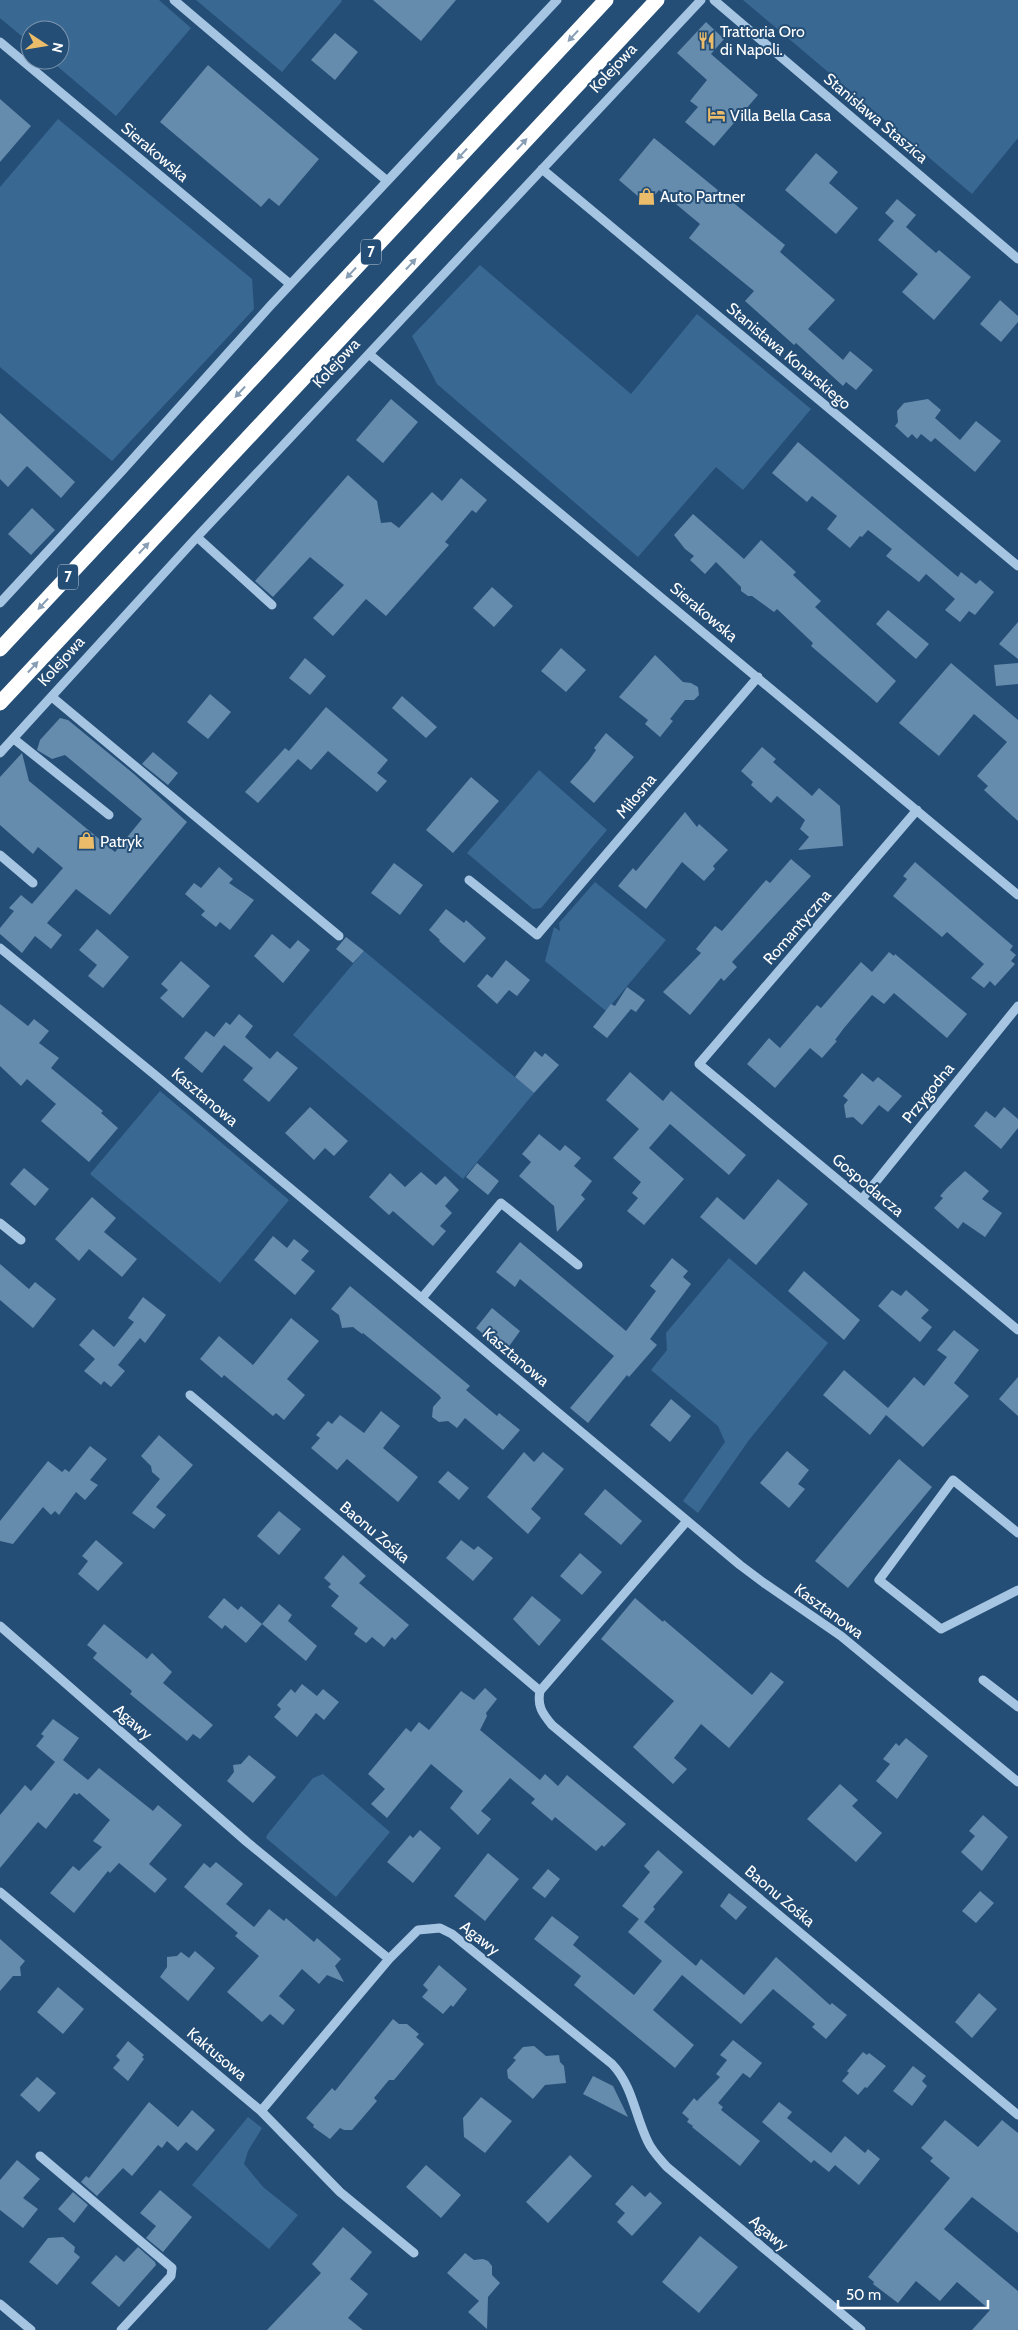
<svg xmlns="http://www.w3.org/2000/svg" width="1018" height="2330" viewBox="0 0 1018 2330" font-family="Cabin,sans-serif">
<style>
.green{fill:#396893}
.building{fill:#658bad}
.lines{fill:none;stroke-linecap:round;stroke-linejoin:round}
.minor{stroke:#a6c5e2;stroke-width:9}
.highway{stroke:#fff;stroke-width:15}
.oneway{fill:#879eb4}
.labels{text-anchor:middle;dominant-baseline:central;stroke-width:4;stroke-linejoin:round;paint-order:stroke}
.shield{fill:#254e76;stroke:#becad6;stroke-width:1}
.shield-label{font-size:15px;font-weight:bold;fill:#fff}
.poi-label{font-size:16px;fill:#fff;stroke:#254e76;text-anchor:start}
.street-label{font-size:16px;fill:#fff;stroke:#254e76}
</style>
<rect width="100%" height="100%" fill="#254e76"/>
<!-- green -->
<path class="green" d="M0,0H159L191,28L116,116L50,60H60V30H30V43L0,18Z
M196,0H341L342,1L282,72Z
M743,0H1018V138L972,194Z
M58,119L252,279L254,309L112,461L0,367V187Z
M480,265L631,394L697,314L811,409L743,490L716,467L638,557L437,384L412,336Z
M539,770L607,830L541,908L533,909L467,853Z
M595,882L666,940L606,1011L545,961L554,927L560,931L559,923Z
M364,951L534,1093L463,1179L293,1035Z
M160,1091L289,1200L220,1283L90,1174Z
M729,1258L828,1343L749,1440L698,1513L683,1501L725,1442L718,1426L651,1370L667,1350L666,1333Z
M323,1774L390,1832L336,1897L266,1838L267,1835L313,1778Z
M248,2117L262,2128L248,2151L244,2164L263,2187L298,2215L269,2249L192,2185Z"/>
<!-- building -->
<path class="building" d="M373,0H456L421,41Z
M706,22L724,39L711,54L758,95L714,146L685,122L698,107L690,101L707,80L677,53Z
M335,33L358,52L335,80L311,60Z
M208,65L319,159L279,206L269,198L261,207L160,122Z
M0,99L31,126L0,162Z
M654,138L785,245L780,252L835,300L808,329L843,360L850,351L873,370L856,390L846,382L843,386L796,343L794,345L745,301L754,291L689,238L700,224L659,190L647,204L619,180Z
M816,153L838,172L829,183L858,208L836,234L785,190Z
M897,199L916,215L906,227L936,253L939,250L971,277L934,320L902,292L918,274L878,240L894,221L885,213Z
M1000,300L1018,316V322L1001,342L980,324Z
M391,399L418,422L383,463L356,440Z
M928,399L941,410L935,418L960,440L976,421L1001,441L975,472L935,438L931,442L921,434L917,439L912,434L908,438L895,426L898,422L897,411L904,403Z
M0,413L75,482L61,498L27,466L8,487L0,479Z
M798,442L958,577L961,572L976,584L980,580L994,592L975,615L969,611L960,622L945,610L955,599L926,574L919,582L886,556L892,549L868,530L862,537L860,536L850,548L827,529L837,516L812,496L807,502L772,473Z
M348,475L377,501L381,523L391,522L399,528L432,492L442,501L461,478L487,500L476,513L472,510L445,542L449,545L386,616L366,599L333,636L313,618L344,585L310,557L273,597L255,581Z
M32,508L55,530L31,555L8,534Z
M693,514L744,559L761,540L796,572L793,575L821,601L815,607L896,681L877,703L811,646L813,643L777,609L774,612L752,596H748L741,591V587L716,562L705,574L690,560L694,556L685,549L674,535Z
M492,587L513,606L494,627L473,608Z
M888,610L929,644L916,659L876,624Z
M1018,622V659L999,644Z
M561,648L586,670L566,692L541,671Z
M655,655L683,682L691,683L698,687L699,695L694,700H685L670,719L673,721L660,737L645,724L648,720L619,697Z
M305,658L326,676L310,695L289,678Z
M951,663L1018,720V821L984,790L988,786L977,776L1007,742L974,714L939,756L899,723Z
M1018,663V684L996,686L994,665Z
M210,694L231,712L208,739L187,722Z
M402,696L437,727L426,738L392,708Z
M326,707L388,760L377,773L387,781L377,792L328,751L311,770L298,759L258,803L245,792L285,748L289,751Z
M60,718L68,720L134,774L187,822L110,915L76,889L47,923L62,935L51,949L35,936L22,953L0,934V928L14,911L9,908L21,895L32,904L63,868L38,847L33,854L0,825V777L22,753L29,781L115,852L142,819L65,755L52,759L37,750L40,740Z
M606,733L634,757L594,803L570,782L589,760L596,750L594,748Z
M762,747L776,759L773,762L812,796L819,788L840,806L843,846L798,850L809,837L800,829L805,820L777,796L771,803L751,785L753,782L741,771Z
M153,752L178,773L168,785L142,764Z
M471,777L499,801L453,853L426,830Z
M685,812L697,827L699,824L728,850L713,866L715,869L704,881L682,862L646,909L618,886L633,868L636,871Z
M791,859L811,876L732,962L737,967L724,981L721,978L690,1015L663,992L701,953L696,949L715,926L722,931L766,880L770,883Z
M915,862L1013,946L1010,950L1016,955L1011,961L1015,964L995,986L990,981L984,988L971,978L984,964L947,932L942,937L893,896L907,879L903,876Z
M394,863L423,885L400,915L371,893Z
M219,867L233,879L229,883L254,900L230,930L220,922L216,927L201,915L205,911L185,894L194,883L201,888Z
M446,909L464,923L466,920L486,938L464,963L439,941L440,940L429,930Z
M97,929L129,957L103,988L88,976L97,965L79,950Z
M272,934L290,949L298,940L310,950L283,983L254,956Z
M346,937L364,951L353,963L336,949Z
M889,952L894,956L895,954L967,1014L947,1038L894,993L884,1004L872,995L844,1028L835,1040L837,1041L822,1058L810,1048L775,1088L747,1064L769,1038L780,1048L817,1005L821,1008L861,962L872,972Z
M506,960L530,980L517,996L509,990L497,1004L477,986L487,974L492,978Z
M181,961L210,986L183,1018L160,998L168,990L161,984Z
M627,987L645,1000L636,1012L631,1009L607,1038L593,1027L611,1004L615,1006Z
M0,1004L28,1026L34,1019L49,1031L39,1043L59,1058L51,1068L103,1111L101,1113L118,1128L89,1162L41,1121L56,1104L27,1079L21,1086L0,1066Z
M239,1014L253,1026L245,1037L270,1059L277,1051L298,1068L269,1102L243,1080L253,1068L224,1045L202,1073L184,1058L206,1031L214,1037L226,1022L230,1025Z
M535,1051L542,1057L545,1053L559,1065L534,1093L515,1077Z
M630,1072L663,1101L671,1091L746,1155L729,1175L670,1124L649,1148L684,1179L644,1225L627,1211L638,1198L632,1193L641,1182L613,1158L639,1129L606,1100Z
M862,1073L873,1082L878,1077L902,1096L888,1112L879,1105L862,1125L853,1117L846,1118L844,1105L848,1100L843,1096Z
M310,1107L348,1141L334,1156L325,1148L314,1160L285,1133Z
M1004,1107L1018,1119V1128L1001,1149L974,1126L986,1111L995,1118Z
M539,1134L560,1151L565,1145L581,1158L574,1166L592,1181L581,1195L585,1199L557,1232L554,1206L519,1176L531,1162L522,1154Z
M477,1163L499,1181L488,1195L466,1177Z
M24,1168L49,1189L35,1206L10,1184Z
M965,1171L989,1191L982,1199L1002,1213L985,1237L963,1222L958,1229L934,1208L943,1198L940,1196L947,1188Z
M421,1172L436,1185L445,1176L459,1190L445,1206L452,1213L440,1226L446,1231L433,1246L393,1211L389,1215L369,1197L390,1173L405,1187Z
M778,1179L808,1204L756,1265L700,1217L717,1197L744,1220Z
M92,1197L116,1218L104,1232L137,1259L122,1277L89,1249L79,1261L55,1239Z
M273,1236L287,1248L294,1239L309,1251L301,1260L315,1271L295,1295L254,1260Z
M520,1242L626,1331L656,1291L650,1286L672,1258L688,1271L683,1277L691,1284L650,1339L657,1345L629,1377L627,1375L588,1423L570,1408L614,1356L520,1279L515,1287L496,1272Z
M0,1264L29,1289L35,1282L56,1299L33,1328L0,1300Z
M804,1271L860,1320L844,1340L788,1291Z
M350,1286L470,1386L466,1390L497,1416L499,1413L520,1430L503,1450L465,1418L457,1428L448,1421L439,1422L432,1417L433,1407L441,1398L439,1395L363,1333L362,1334L353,1327L342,1328L339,1315L331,1309Z
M892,1290L901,1296L906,1290L929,1310L921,1318L932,1327L920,1342L878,1306Z
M143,1297L166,1315L145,1343L140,1338L118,1365L125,1371L111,1387L104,1381L101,1385L84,1371L95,1359L79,1345L93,1329L114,1347L134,1322L128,1318Z
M492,1308L520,1331L505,1352L476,1328Z
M291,1318L319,1341L287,1379L305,1395L284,1420L276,1413L273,1416L224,1375L222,1378L200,1359L219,1336L253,1365Z
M954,1330L979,1350L954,1383L969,1396L923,1447L886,1415L870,1435L823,1395L844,1370L888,1408L914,1377L924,1386L947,1357L937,1350Z
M1018,1377V1416L999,1399Z
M671,1399L691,1416L670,1442L650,1425Z
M381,1411L400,1426L383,1448L418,1477L398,1502L347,1459L337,1470L311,1448L320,1438L316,1435L328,1421L332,1424L340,1415L364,1433Z
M159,1435L193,1465L156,1507L166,1515L154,1529L132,1513L160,1479L152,1472L151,1466L141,1456Z
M90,1446L107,1459L90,1480L98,1485L85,1500L76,1492L59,1515L55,1511L51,1515L43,1507L13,1544L0,1541V1521L48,1461L62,1472L65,1469L69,1472Z
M787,1451L809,1470L798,1484L805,1489L789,1508L760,1483Z
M524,1452L534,1462L543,1452L564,1469L531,1509L541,1518L528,1534L487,1497Z
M899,1459L932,1487L848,1588L815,1561Z
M448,1471L469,1488L459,1500L438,1482Z
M605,1489L642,1521L621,1545L584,1514Z
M279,1511L301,1529L279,1555L257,1536Z
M96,1540L123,1563L98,1591L78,1574L88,1561L82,1556Z
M461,1540L474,1550L478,1546L493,1558L473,1581L446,1558Z
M580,1553L602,1572L582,1595L560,1576Z
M343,1555L366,1576L359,1583L409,1625L395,1640L392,1637L384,1647L372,1637L366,1643L354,1634L358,1628L331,1606L339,1596L328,1587L331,1584L324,1578Z
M532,1596L561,1620L539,1646L513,1619Z
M224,1598L238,1610L241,1606L262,1624L246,1643L225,1625L222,1629L208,1617Z
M635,1598L663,1622L664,1620L752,1695L771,1672L784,1682L729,1748L701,1724L674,1758L687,1769L673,1784L633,1747L674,1701L601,1639Z
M279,1604L292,1615L288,1621L317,1646L306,1661L262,1624Z
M104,1624L147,1659L152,1653L172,1672L163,1683L213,1725L200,1739L193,1734L187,1741L130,1694L132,1691L93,1658L97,1653L87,1645Z
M302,1684L317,1696L323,1689L339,1702L324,1720L316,1713L297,1737L274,1717L281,1709L277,1705L291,1689L295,1693Z
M485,1688L497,1699L486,1713L487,1716L480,1730L540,1780L545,1774L558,1786L567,1775L626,1824L604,1847L602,1845L596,1851L555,1817L552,1821L531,1803L535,1799L510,1778L481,1811L491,1819L478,1835L450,1808L463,1791L431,1764L387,1818L371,1804L385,1789L368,1774L406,1728L411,1732L419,1722L429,1730L461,1691L474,1700Z
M53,1719L79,1738L63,1760L88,1780L99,1768L153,1811L158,1805L182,1825L149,1864L167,1879L155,1893L119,1863L110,1873L108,1871L74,1913L50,1893L73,1866L79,1871L102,1847L93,1841L110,1820L79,1793L77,1795L74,1793L46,1829L38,1822L0,1868V1815L25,1785L31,1791L55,1762L36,1746L44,1736L41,1734Z
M906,1738L928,1756L897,1799L876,1781L890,1764L883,1759L896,1743L899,1746Z
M249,1755L276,1777L253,1803L227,1781L234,1772L233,1765L241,1764Z
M840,1784L858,1800L852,1806L882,1833L856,1862L807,1819Z
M983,1815L1008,1837L982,1871L961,1852L975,1836L969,1831Z
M420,1830L441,1848L413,1883L387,1862L410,1835L413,1838Z
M658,1850L683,1872L653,1907L655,1909L644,1922L696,1966L701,1959L744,1995L776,1957L830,2005L832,2003L847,2015L826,2039L812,2027L815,2024L773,1989L741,2024L682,1975L653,2010L694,2045L675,2068L574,1985L581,1976L534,1939L552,1916L579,1937L573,1945L634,1995L662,1961L628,1932L639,1919L622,1906L650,1872L644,1866Z
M488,1853L519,1879L485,1921L454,1896Z
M216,1862L243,1884L226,1904L254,1927L269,1909L284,1921L286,1918L314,1942L317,1938L341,1959L335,1966L344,1982L327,1975L319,1984L302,1969L279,1996L295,2010L283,2025L270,2014L262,2022L227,1992L259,1956L235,1936L238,1933L184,1887L204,1863L210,1868Z
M548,1869L560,1879L545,1898L532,1888Z
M980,1891L994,1903L976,1923L962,1911Z
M729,1893L747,1907L736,1920L720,1906Z
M0,1939L25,1961L20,1967L21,1976H13L0,1991Z
M195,1951L215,1968L188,2001L160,1977L167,1967V1957L177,1956L181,1952L189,1958Z
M439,1965L467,1989L453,2007L451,2005L443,2014L422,1997L428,1990L423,1985Z
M58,1987L84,2009L63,2034L37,2012Z
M979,1993L997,2009L972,2038L955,2022Z
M393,2019L399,2024H407L419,2034L416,2037L424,2044L394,2080H389L374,2098L377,2101L352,2130H344L340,2128L330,2139L313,2127L314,2125L306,2118L332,2088L335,2091Z
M733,2040L762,2063L750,2078L743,2073L718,2103L723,2107L721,2110L760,2141L740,2166L692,2127L693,2126L687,2122L689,2119L682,2113L694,2098L697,2101L720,2077L716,2074L727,2060L720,2055Z
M128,2041L144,2055L142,2057L144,2059L128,2081L113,2068L120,2060L116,2056Z
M534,2046L546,2056L559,2055L560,2062L564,2066L566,2083L545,2085L533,2099L508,2078L507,2070L516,2060L513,2058L523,2047Z
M863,2052L867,2055L869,2053L886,2066L867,2088L865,2087L858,2095L842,2081L849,2073L847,2071Z
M913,2066L926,2076L922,2081L927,2086L912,2106L893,2091Z
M593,2076L613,2086L628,2117L583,2094Z
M37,2077L56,2093L39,2112L20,2095Z
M481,2097L512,2121L485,2153L464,2137L463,2118Z
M149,2102L178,2127L192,2110L215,2130L197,2151L186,2142L178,2151L167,2141L162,2148L158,2145L132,2176L123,2168L97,2196L81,2182L86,2176L89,2178Z
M779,2102L792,2112L787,2118L831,2153L845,2136L865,2153L868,2149L880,2159L859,2185L835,2165L829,2172L814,2160L811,2163L762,2122Z
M945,2120L978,2147L1002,2120L1018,2133V2233L972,2197L944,2229L1018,2291V2330H972L990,2310L957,2282L940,2301L916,2281L898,2303L873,2284L874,2282L868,2277L950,2178L930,2161L933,2158L921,2148Z
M570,2155L592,2176L548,2223L526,2202Z
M17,2160L40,2179L23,2198L38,2209L23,2228L0,2210V2180Z
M426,2165L461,2195L441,2218L406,2187Z
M632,2185L645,2197L650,2192L662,2203L632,2236L617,2222L625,2213L615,2204Z
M160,2190L192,2217L163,2252L146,2238L156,2226L140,2213Z
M73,2192L88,2205L74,2223L58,2209Z
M343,2227L372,2252L350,2279L368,2294L348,2318L363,2330H267L321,2273L312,2264Z
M700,2236L738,2267L699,2313L662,2282Z
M63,2237L75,2247L74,2252L80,2257L57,2285L29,2262L48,2238Z
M138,2247L155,2262L156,2265L119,2307L91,2283L116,2255L124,2262Z
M465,2253L474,2260L483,2259L488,2261L492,2266V2275L500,2283L488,2297L487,2329L468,2312L479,2301L447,2273Z"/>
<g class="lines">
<!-- minor -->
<path class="minor" d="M174,0L386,180
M714,0L1018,259
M0,42L290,284
M542,169L1018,566
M369,354L1018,895
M197,537L272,605
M0,603L122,471L271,305L557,0
M52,697L339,936
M14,739L109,815
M0,753L197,537L701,0
M917,810L699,1064L1018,1330
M0,855L33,883
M469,880L537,935L758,677
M0,948L155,1075L740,1565L764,1583L841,1636L1018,1782
M862,1199L1018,1006
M0,1223L21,1240
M422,1298L501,1203L578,1265
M190,1395L540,1691C537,1706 542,1713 552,1725L1018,2115
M1018,1533L953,1480L879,1580L941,1629L1018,1590
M0,1626L247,1842L389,1959L418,1930L440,1928L452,1934L612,2064C633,2086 635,2116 648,2142C652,2151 660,2159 667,2167L861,2330
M983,1680L1018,1707
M540,1691L687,1521
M0,1892L261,2111L389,1959
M261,2111L340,2192L414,2253
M40,2156L172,2268L171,2276L121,2330
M0,2304L31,2330"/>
<!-- highway -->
<path class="highway" d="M0,649L606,0
M0,703L657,0"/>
</g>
<!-- one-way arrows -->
<defs><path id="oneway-solid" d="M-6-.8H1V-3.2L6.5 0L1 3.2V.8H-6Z" transform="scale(1.25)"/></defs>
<g class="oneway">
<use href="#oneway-solid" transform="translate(573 36) rotate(133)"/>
<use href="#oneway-solid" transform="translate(522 144) rotate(-47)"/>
<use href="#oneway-solid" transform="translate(462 154) rotate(133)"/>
<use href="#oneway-solid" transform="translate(411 264) rotate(-47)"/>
<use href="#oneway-solid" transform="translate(351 273) rotate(133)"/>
<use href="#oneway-solid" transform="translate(240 392) rotate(133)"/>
<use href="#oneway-solid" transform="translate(144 548) rotate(-47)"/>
<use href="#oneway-solid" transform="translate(43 604) rotate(133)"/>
<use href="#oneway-solid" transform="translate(33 667) rotate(-47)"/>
</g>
<!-- icons -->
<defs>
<symbol id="restaurant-bare" viewBox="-9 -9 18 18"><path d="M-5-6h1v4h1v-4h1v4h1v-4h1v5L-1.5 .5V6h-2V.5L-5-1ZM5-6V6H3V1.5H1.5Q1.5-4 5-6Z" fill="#ebbd6a" stroke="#254e76" stroke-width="2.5" paint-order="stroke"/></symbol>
<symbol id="hotel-bare" viewBox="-9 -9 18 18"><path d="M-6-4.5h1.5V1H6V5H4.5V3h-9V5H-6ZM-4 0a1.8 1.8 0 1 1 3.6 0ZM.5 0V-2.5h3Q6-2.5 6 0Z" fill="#ebbd6a" stroke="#254e76" stroke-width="2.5" paint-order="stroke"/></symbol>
<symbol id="shop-bare" viewBox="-9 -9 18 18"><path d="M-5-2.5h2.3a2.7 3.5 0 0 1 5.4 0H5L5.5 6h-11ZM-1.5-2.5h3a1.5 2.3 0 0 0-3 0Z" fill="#ebbd6a" stroke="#254e76" stroke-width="2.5" paint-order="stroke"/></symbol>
</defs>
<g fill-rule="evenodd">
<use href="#restaurant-bare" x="694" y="28" width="25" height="25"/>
<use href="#hotel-bare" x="704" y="102" width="25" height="25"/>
<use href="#shop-bare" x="634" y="184" width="25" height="25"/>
<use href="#shop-bare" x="74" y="828" width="25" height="25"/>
</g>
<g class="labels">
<!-- shield labels -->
<g class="shield">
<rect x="361" y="239.5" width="20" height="25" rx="4"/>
<rect x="58" y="564.5" width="20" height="25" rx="4"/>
</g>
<g class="shield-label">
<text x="371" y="252">7</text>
<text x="68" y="577">7</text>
</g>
<!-- poi labels -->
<g class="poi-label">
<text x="720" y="31">Trattoria Oro<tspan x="720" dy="18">di Napoli.</tspan></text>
<text x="730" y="115">Villa Bella Casa</text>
<text x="660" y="196">Auto Partner</text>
<text x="100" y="841">Patryk</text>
</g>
<!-- street labels -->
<g class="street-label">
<text transform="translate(613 68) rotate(-47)">Kolejowa</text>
<text transform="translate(876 118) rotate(40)">Stanisława Staszica</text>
<text transform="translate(155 152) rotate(40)">Sierakowska</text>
<text transform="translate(789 356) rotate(40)">Stanisława Konarskiego</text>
<text transform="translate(336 363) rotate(-47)">Kolejowa</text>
<text transform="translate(704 612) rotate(40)">Sierakowska</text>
<text transform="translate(61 661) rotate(-48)">Kolejowa</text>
<text transform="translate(636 796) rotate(-50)">Miłosna</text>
<text transform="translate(797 927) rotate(-49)">Romantyczna</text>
<text transform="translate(928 1093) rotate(-51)">Przygodna</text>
<text transform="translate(205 1097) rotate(40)">Kasztanowa</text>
<text transform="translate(868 1185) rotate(40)">Gospodarcza</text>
<text transform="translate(516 1357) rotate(40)">Kasztanowa</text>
<text transform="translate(375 1532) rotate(40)">Baonu Zośka</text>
<text transform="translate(829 1611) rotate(36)">Kasztanowa</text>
<text transform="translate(133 1722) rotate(41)">Agawy</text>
<text transform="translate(780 1896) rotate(40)">Baonu Zośka</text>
<text transform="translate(480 1938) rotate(38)">Agawy</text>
<text transform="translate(217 2054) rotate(40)">Kaktusowa</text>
<text transform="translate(769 2233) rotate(40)">Agawy</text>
</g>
</g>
<!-- north arrow -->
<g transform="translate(45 45) rotate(102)"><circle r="24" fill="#254e76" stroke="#7c95ad"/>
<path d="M0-4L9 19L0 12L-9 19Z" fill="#ebbd6a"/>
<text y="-8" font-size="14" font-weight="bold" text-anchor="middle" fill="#ffffff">N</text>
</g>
<!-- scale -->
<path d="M838 2300v8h150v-8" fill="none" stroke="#ffffff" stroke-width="2.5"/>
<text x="846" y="2300" font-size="15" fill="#ffffff" stroke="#254e76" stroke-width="4" paint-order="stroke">50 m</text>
</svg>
